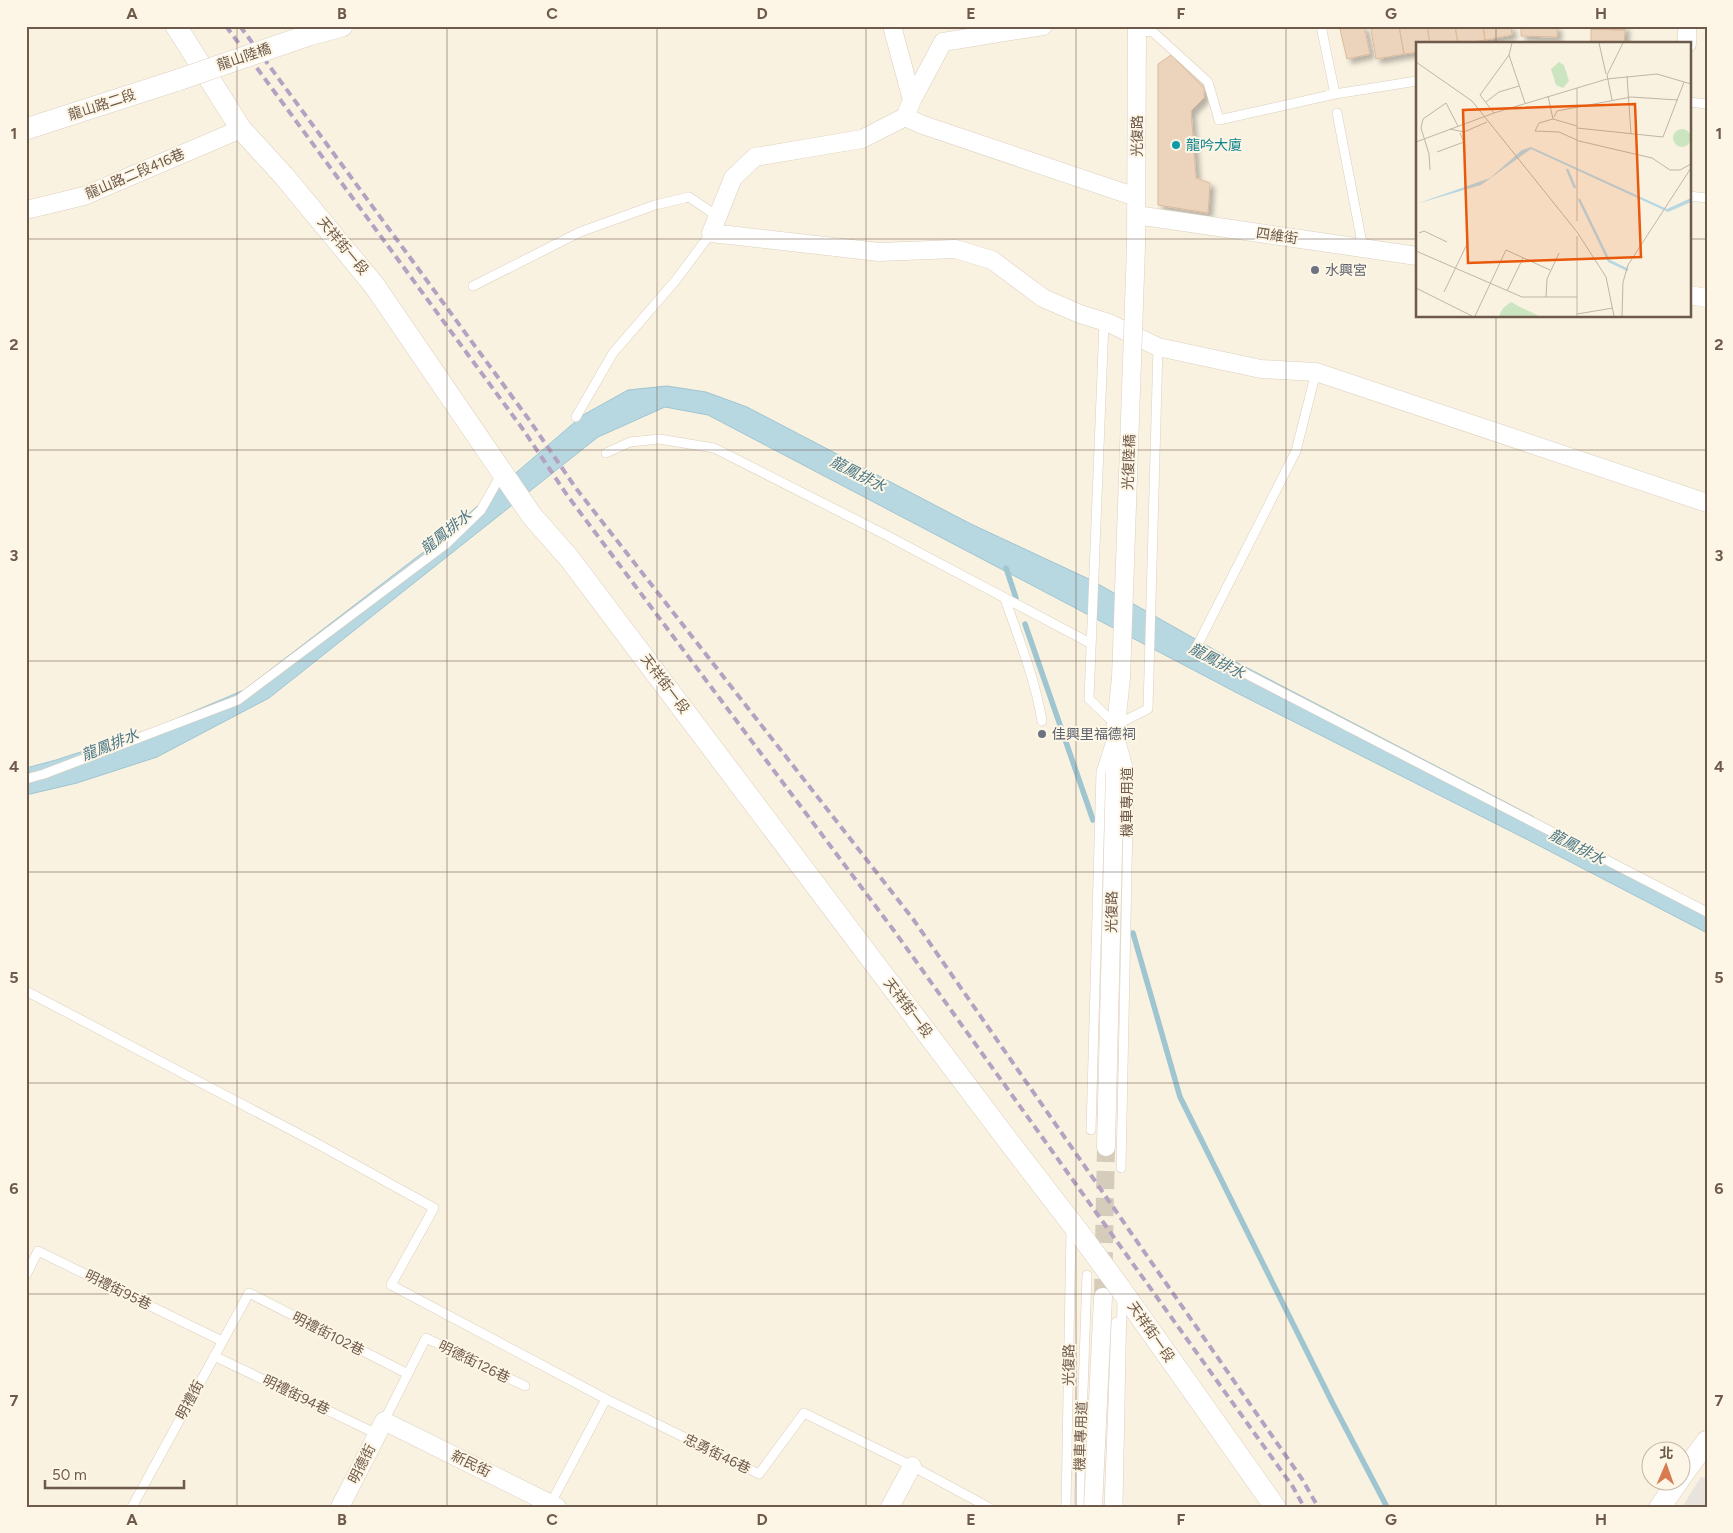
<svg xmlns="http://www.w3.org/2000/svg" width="1733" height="1533" viewBox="0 0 1733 1533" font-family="Figtree,'Noto Sans TC',sans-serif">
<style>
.industrial{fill:#e8e3dc}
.water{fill:#b7d7e1;stroke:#9fc5d1}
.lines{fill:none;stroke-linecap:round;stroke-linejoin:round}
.stream{stroke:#9fc5d1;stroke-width:5.5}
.building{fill:#ecd3bb;stroke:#ddbb9d;filter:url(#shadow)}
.minor-tunnel{stroke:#d6ccbb;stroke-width:18;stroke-dasharray:18 9;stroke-linecap:butt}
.service-casing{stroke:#dccfbe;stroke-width:10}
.minor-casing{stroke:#dccfbe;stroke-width:19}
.tertiary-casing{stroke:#dccfbe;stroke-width:22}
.service{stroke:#fff;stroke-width:9}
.minor{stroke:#fff;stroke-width:18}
.tertiary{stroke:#fff;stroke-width:21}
.rail{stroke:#b5a1c1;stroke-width:4;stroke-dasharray:8 5;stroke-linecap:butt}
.minor-bridge-casing{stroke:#dccfbe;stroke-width:19;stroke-linecap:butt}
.tertiary-bridge-casing{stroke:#dccfbe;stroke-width:22;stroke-linecap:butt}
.minor-bridge{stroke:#fff;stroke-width:18}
.tertiary-bridge{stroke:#fff;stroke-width:21}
.grid{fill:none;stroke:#6e5a4a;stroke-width:1;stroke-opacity:0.55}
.culture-dot{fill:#0f9aa8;stroke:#fdf6e6;stroke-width:2}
.worship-dot{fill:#6b7280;stroke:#fdf6e6;stroke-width:2}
.labels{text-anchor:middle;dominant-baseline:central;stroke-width:4;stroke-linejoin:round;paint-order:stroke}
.street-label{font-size:14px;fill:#6e5a4a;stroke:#fdf6e6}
.culture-label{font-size:14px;fill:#0d838f;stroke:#fdf6e6;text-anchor:start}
.worship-label{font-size:14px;fill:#5b616d;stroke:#fdf6e6;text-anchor:start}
.water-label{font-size:15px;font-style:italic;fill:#4a7786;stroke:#fdf6e6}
.inset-river{fill:none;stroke:#b7d7e1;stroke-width:2.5}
.inset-road{fill:none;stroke:#c1b5a5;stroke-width:1}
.view{fill:#e8590c;fill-opacity:0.15;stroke:#e8590c;stroke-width:2.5}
.inset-edge{fill:none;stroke:#6e5a4a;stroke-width:2.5}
.neatline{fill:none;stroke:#6e5a4a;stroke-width:2}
.grid-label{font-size:16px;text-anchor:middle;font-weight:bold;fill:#6e5a4a}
</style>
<defs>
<filter id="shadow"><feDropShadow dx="4.5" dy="4.5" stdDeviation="2.5" flood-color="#0004"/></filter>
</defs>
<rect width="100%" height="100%" fill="#f9f2e1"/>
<!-- industrial -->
<path class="industrial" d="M1701,1477L1707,1478V1507H1682Z"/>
<!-- water -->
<path class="water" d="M667,386L706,392L747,407L971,524L1091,580L1236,662L1534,817L1539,825L1707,908V933L1532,842L1239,694L708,415L665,407L598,437L269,698L157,757L77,783L26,795V768L56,760L157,727L244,690L430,547L583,415L628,390Z"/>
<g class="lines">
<!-- stream -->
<path class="stream" d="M1006,568L1016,598
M1025,624L1093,820
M1133,933L1180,1097L1333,1404L1387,1507"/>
</g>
<!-- building -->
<path class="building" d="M1355,26H1364L1370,54L1347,59L1340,29Z
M1390,26H1399L1404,54L1376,59L1371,29Z
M1399,26H1427L1430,44H1417V52L1404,54Z
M1427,26H1455L1458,44H1430Z
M1455,26H1483L1485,40L1458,44Z
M1483,26H1511L1512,35L1485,40Z
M1521,26H1557V37L1521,36Z
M1591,26H1625V30L1591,29Z
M1591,29L1625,30L1624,44H1591Z
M1171,55L1204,88V98L1191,111L1196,178L1210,183L1208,213L1158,205V64Z"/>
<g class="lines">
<!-- minor-tunnel -->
<path class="minor-tunnel" d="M1103,1297L1106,1147"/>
<defs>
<path id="service" d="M1321,26L1335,94L1417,81
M1137,31L1153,32L1208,82L1219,120L1335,94
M1689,102L1707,104
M1337,113L1363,248
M1689,196L1707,198
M473,286L580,232L655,205L689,197L717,216
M1104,322L1089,699L1116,725
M1316,372L1296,451L1196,648L1707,912
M576,417L613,353L676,280L711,233
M606,453L630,442L659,439L714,448L884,534L1090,643
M1005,599C1019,639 1035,679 1042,721
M1116,725L1148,709L1158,347
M26,779L44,774L238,700L446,544L481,510L502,473
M26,991L316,1143L434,1208L391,1285L606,1399
M1091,1130L1101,772L1110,744
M1121,1168L1129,770L1121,742
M26,1275L38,1251L222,1341
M214,1356L377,1434
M384,1421L426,1338L525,1386
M551,1503L606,1399L759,1474L804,1413L912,1466L988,1507
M132,1507L249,1293L408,1374
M1066,1507L1071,1228
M1079,1507L1087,1275
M1109,1507L1116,1322
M1118,1507L1122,1300"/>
<path id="minor" d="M892,26L912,100L905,117L862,139L755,157L733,178L711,233L879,252L955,249L992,260L1043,298L1080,314L1109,323L1158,347L1261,369L1316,372L1707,503
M1687,44V26
M912,100L943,42L1043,26
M905,117L923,125L1136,197
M26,210L84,196L241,129
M1136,215L1417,256
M1136,246L1137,26
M1689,295L1707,298
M1106,1147L1116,725L1121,678
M340,1507L384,1421L557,1507
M890,1507L912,1466
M1093,1507L1103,1297"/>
<path id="tertiary" d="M176,26L241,129L284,176L374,285L532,516L569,558L1006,1138L1083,1238
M309,35L342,26
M26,129L178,80
M1120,1288L1275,1507
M1680,1478L1707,1441
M1660,1507L1679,1480"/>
</defs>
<!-- service casing -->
<use href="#service" class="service-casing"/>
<!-- minor casing -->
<use href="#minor" class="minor-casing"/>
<!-- tertiary casing -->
<use href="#tertiary" class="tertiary-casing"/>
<!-- service -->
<use href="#service" class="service"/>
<!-- minor -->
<use href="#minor" class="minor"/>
<!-- tertiary -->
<use href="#tertiary" class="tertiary"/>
<!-- rail -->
<path class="rail" d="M226,26L522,428L567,495L895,932L1293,1487L1304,1507
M240,26L530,421L575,487L913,919L1302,1479L1318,1507"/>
<defs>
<path id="minor-bridge" d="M1121,678L1136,246"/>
<path id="tertiary-bridge" d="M178,80L309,35
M1083,1238L1120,1288"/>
</defs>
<!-- minor-bridge casing -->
<use href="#minor-bridge" class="minor-bridge-casing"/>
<!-- tertiary-bridge casing -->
<use href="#tertiary-bridge" class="tertiary-bridge-casing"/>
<!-- minor-bridge -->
<use href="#minor-bridge" class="minor-bridge"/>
<!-- tertiary-bridge -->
<use href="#tertiary-bridge" class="tertiary-bridge"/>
</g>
<!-- grid -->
<path class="grid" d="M237,26V1507M447,26V1507M657,26V1507M866,26V1507M1076,26V1507M1286,26V1507M1496,26V44M26,239H1417M1689,239H1707M1496,316V1507M26,450H1707M26,661H1707M26,872H1707M26,1083H1707M26,1294H1707"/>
<!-- markers -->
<circle class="culture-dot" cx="1176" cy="145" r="5"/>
<g class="worship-dot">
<circle cx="1315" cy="270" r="5"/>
<circle cx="1042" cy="734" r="5"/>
</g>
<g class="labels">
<!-- street labels -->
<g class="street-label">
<text transform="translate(244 57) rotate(-19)">龍山陸橋</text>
<text transform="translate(102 105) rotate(-18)">龍山路二段</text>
<text transform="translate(1137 136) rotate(-90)">光復路</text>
<text transform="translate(135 174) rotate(-23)">龍山路二段416巷</text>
<text transform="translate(1277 236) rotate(8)">四維街</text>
<text transform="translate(343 246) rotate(50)">天祥街一段</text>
<text transform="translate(1129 462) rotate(-88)">光復陸橋</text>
<text transform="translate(665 684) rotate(53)">天祥街一段</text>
<text transform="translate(1127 802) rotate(-90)">機車專用道</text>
<text transform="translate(1112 912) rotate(-89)">光復路</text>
<text transform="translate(908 1008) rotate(53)">天祥街一段</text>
<text transform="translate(118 1290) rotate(26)">明禮街95巷</text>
<text transform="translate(1151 1332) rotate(55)">天祥街一段</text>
<text transform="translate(328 1334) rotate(27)">明禮街102巷</text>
<text transform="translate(474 1362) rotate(26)">明德街126巷</text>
<text transform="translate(1069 1365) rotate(-89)">光復路</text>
<text transform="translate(296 1395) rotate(26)">明禮街94巷</text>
<text transform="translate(190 1400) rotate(-62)">明禮街</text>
<text transform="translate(1081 1436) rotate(-88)">機車專用道</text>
<text transform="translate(717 1454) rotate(26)">忠勇街46巷</text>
<text transform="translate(362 1464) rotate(-63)">明德街</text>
<text transform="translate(471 1464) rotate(26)">新民街</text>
</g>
<!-- culture labels -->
<g class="culture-label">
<text x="1186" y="145">龍吟大廈</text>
</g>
<!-- worship labels -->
<g class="worship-label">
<text x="1325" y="270">水興宮</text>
<text x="1052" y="734">佳興里福德祠</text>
</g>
<!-- water labels -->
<g class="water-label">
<text transform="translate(858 474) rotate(27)">龍鳳排水</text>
<text transform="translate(446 532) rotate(-39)">龍鳳排水</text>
<text transform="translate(1217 661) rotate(27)">龍鳳排水</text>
<text transform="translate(110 745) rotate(-22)">龍鳳排水</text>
<text transform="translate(1577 847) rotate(27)">龍鳳排水</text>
</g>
</g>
<!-- overview -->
<g transform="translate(1416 42)">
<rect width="275" height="275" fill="#f9f2e1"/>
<path d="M143,20L148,23L153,39L147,46L140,43L135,27ZM257 96a9 9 0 1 1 18 0a9 9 0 1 1-18 0ZM95,260L102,264L123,274H83L87,266Z" fill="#cce5c1"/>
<path d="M115,105L251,167L275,156V160L252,170L115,107L65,143L0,162L74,136L106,108Z" fill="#b7d7e1"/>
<path class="inset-river" d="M151,127L159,146M163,157L193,219L212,228"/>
<path class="inset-road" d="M96,1L93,13L109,61M183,1L190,32M0,20L56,59L161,190L190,235L198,274M211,34L215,92M161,46V179M132,54L137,77L123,81L119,89L143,90L163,99L236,116L254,128H264L275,122M196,58L191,33L207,1M70,60L83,50L103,44M78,71L64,53L93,13M138,75L141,69L215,55L262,58M137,77L161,84M161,86L247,95L268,40M34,87L48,90L71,80M0,100L78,71L191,37L241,32L275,42M21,110L48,100L44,91M14,128L13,112L5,86L7,77L30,61L42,84M3,191L8,189L31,200M0,209L106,255H161M0,246L56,274M91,249L107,216M28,250L52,200M130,255L131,237L143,211M161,272L197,266M59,274L90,208L134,228M161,274V194M206,274L207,240L212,223L275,126"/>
<path class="view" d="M219,62L225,215L52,221L47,68Z"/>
<rect width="275" height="275" class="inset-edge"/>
</g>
<!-- border -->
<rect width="1733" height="1533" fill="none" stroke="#fdf6e6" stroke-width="55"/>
<!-- north arrow -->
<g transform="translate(1666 1466) rotate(2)"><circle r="24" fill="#fdf6e6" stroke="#c4b8a8"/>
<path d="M0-4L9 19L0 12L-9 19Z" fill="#d97b50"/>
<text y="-8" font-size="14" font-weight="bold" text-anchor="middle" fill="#6e5a4a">北</text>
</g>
<!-- scale -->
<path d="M45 1480v8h139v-8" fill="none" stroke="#6e5a4a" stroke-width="2.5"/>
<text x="52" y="1480" font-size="15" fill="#6e5a4a" stroke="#fdf6e6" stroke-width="4" paint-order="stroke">50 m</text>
<rect x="28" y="28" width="1678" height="1478" class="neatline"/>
<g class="grid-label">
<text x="132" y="19">A</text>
<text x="342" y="19">B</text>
<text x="552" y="19">C</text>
<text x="762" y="19">D</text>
<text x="971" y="19">E</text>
<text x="1181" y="19">F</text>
<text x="1391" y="19">G</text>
<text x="1601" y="19">H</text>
<text x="14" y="139">1</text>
<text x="1719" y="139">1</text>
<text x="14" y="350">2</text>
<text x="1719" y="350">2</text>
<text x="14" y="561">3</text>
<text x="1719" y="561">3</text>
<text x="14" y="772">4</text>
<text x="1719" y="772">4</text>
<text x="14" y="983">5</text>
<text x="1719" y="983">5</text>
<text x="14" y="1194">6</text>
<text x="1719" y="1194">6</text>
<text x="14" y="1406">7</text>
<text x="1719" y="1406">7</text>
<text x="132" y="1525">A</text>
<text x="342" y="1525">B</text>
<text x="552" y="1525">C</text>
<text x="762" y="1525">D</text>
<text x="971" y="1525">E</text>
<text x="1181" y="1525">F</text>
<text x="1391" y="1525">G</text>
<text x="1601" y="1525">H</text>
</g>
</svg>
